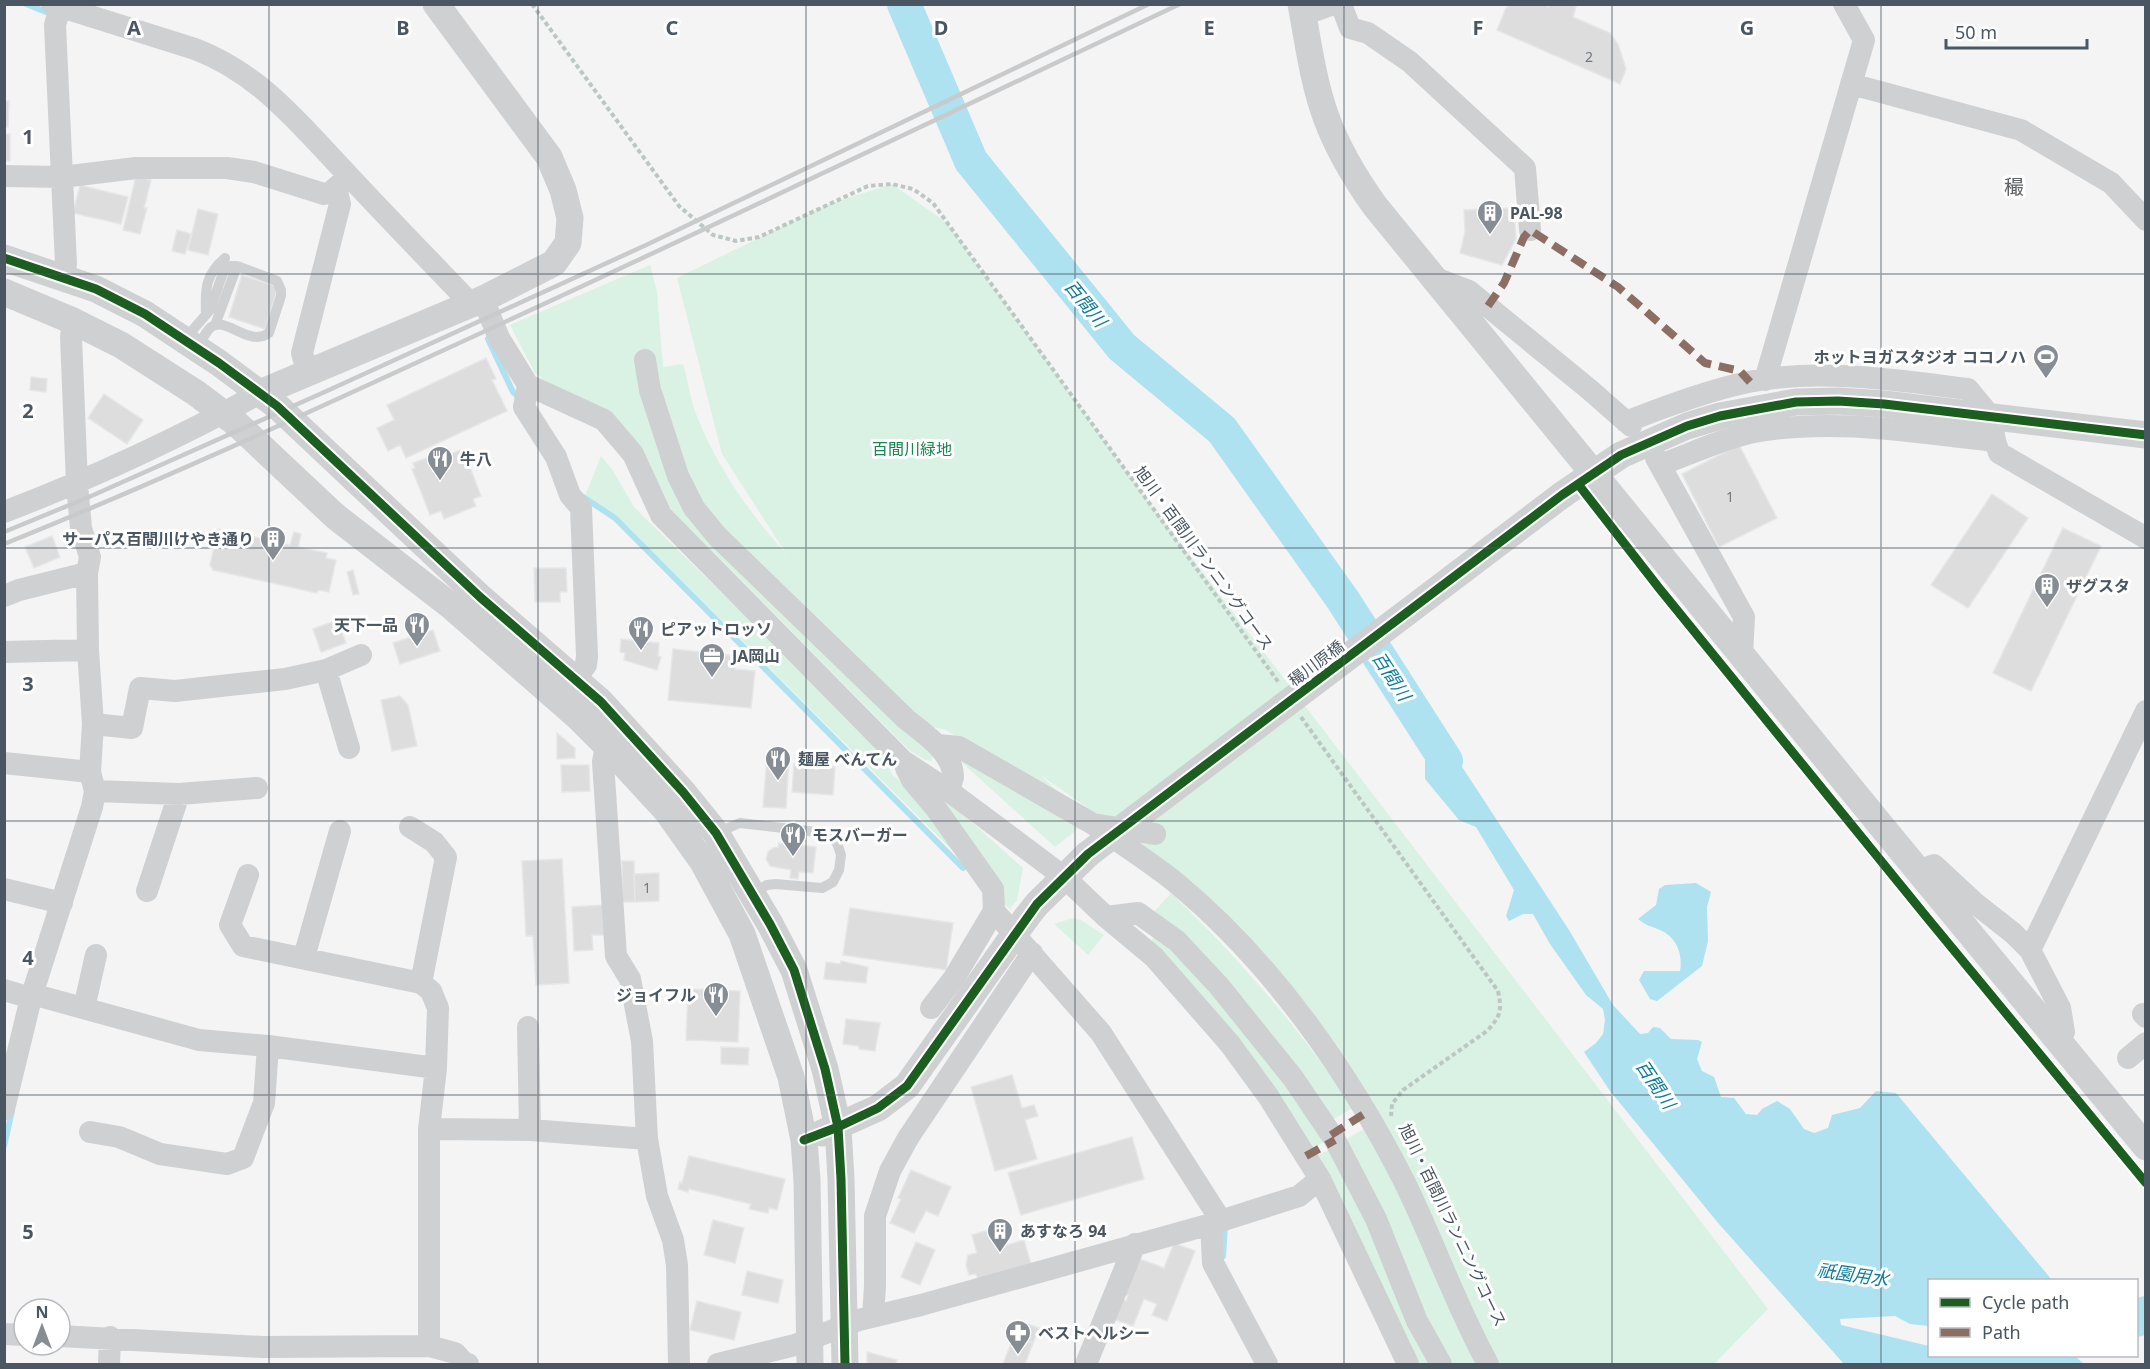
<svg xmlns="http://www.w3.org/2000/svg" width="2150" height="1369" viewBox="0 0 2150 1369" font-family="'Noto Sans','Noto Sans JP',sans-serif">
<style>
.green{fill:#d9f2e3}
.water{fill:#aee2f0}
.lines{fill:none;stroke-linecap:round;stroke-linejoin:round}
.stream{stroke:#aee2f0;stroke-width:6}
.river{stroke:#aee2f0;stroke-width:34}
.building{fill:#ddddde;stroke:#e5e6e7;stroke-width:1.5}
.path{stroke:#bcc7c4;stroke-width:4;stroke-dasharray:4.5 3;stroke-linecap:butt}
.service{stroke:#ced0d2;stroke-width:10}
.minor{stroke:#ced0d2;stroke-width:22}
.tertiary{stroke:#ced0d2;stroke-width:27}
.rail{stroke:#c9cacc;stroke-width:4.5}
.tertiary-bridge{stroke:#ced0d2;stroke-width:27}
.quiet{stroke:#8d6e63;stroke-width:8;stroke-dasharray:15 8;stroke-linecap:butt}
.cycleway-casing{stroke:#fff;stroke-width:13}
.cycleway{stroke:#1b5e20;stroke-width:9}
.grid{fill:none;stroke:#4a5661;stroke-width:1.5;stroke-opacity:0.55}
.labels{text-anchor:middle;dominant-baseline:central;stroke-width:6;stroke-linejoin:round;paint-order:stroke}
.number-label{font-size:14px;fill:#707881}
.poi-label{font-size:16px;font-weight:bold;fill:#4a5661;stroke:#fff;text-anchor:start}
.park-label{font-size:16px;fill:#17864f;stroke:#fff}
.street-label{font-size:16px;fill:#4a5661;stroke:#fff}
.water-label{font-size:18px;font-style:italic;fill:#0c7c9b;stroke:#fff}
.quarter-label{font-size:20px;fill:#5f6368;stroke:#fff}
.grid-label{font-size:20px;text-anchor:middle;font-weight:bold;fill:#4a5661;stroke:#fff;stroke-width:6;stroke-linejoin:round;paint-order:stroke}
</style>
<rect width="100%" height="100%" fill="#f4f4f4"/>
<!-- green -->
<path class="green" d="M892,184L947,223L1150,504L1768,1309L1714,1364H1497L1343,1062L1099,816L1039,774L1066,799L1064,802L946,730L922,724L669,480L908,730L932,756V761L925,760L909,750L668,506L632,438L552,386L535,373L510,325L650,265L657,292L663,367L683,364C688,380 690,398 696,414C718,469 748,511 787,555L722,454L677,278L826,205Z
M601,456L612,469L634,507L878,746L892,774L907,788L965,863L626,525L603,507L585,496Z
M958,759L1080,827L1055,847Z
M936,795L959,811L1023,868L1017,900L1010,909L1001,902Z
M1171,893C1239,958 1301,1030 1353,1108L1329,1122L1154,912Z
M1073,918L1081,920L1104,935L1088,955L1054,924Z
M1155,936L1222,999L1325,1141L1314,1148L1273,1091L1151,941Z
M1367,1127L1480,1364H1450L1344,1141Z
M1329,1150L1357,1197L1429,1364H1417L1316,1156Z"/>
<!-- water -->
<path class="water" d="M1430,718L1569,930L1613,1005L1640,1034L1648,1033L1653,1027L1660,1028L1671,1039L1698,1040L1702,1042L1697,1059L1702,1071L1714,1077L1721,1097L1734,1098L1746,1114L1757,1115L1762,1109L1777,1101L1790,1109L1804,1129L1814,1133L1828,1128L1832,1115L1860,1108L1876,1091L1896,1093L2052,1280H1930L1929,1326L1910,1324L1895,1316L1840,1319L1841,1325L1929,1346L1930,1356H2075L2084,1364H1844L1719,1224L1610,1091L1584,1052L1596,1043L1603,1034L1605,1020L1603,1009L1586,995L1550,944L1533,914H1523L1509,921L1506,916L1514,890L1476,827L1459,820L1425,779V746L1413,721Z
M1696,883L1711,892L1707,907L1708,941L1702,966L1657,1001L1650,999L1639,980L1644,971H1680C1683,955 1677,937 1660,930C1651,926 1646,926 1638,919L1656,905L1659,889L1665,885Z"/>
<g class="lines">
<!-- stream -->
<path class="stream" d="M26,4L51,14
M488,339L513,392L520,398
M583,497L615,518L963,868
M4,1146L12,1111
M1223,1256L1225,1225"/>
<!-- river -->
<path class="river" d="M904,4L971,161L1122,347L1222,430L1343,600L1446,761
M2136,1320L2146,1313"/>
</g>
<!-- building -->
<path class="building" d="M1512,4H1543L1549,7L1550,4H1572L1576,7L1573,17L1610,33L1618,44L1626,69L1620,84L1497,30L1506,8Z
M4,101H9L8,127H4Z
M4,134H10V161H4Z
M136,176L151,180L144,208H147L140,234L123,230Z
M80,185L128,197L121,224L73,213Z
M1514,208L1516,239L1502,265L1460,253L1465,232L1464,210Z
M198,209L218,214L208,255L188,250Z
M177,230L191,234L185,254L172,251Z
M242,275L278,287L265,329L229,317Z
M486,358L496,379L492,380L507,411L406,458L400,445L388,451L377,428L394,420L387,405Z
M31,377L47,379L46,392L30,390Z
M104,394L143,420L127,444L88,418Z
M1739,445L1777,518L1719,547L1682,474Z
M463,449L481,496L473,499L476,506L444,519L441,511L430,515L412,469L415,468L413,463L449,450L451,454Z
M1992,494L2028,518L1968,608L1931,585Z
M2063,528L2101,546L2031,691L1993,673Z
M218,529L290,545L294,532L301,534L298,547L327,553L326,558L336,560L329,592L318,590L317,593L213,570L210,565Z
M52,536L60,557L34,568L25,547Z
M534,568H566L567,592H560V602H535Z
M353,570L359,594L353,595L347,572Z
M338,620L346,643L321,652L313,629Z
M433,630L440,651L400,664L393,643Z
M621,639L659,643L658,656L661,657L657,670L624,660L625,653L620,652Z
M673,649L737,656L735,669L755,671L751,708L668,700Z
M400,696L408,705L417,746L392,751L381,700Z
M557,733L575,748V758L557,759Z
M767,757L789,758L786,808L763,807Z
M794,764L835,767L833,795L792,792Z
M561,765H589L590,791L562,792Z
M784,840L796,841V845L816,847L813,873L799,872L798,879L790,878L791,870L770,866L766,859L768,852L773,848L778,847L779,843L783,844Z
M562,859L569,983L536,985L533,936H526L522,861Z
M622,861H634L635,902H622Z
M659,873V901L635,902L634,874Z
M604,905L606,935H592L593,950L574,951L572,907Z
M850,908L953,923L946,970L843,955Z
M841,961L868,967L866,983L824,979L826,962L840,964Z
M688,989L740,991L738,1042L686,1040Z
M846,1019L880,1023L875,1051L859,1049V1046L843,1044Z
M721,1047L749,1048L748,1065L721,1064Z
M1012,1075L1022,1108L1034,1105L1038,1116L1025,1120L1037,1159L995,1171L971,1087Z
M1132,1137L1144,1179L1021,1215L1008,1173Z
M689,1156L785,1179L777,1210L769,1208L768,1213L749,1209L751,1204L689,1189L688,1192L678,1189L680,1182L682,1183Z
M911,1170L951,1187L938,1216L926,1211L914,1233L890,1223L901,1199L898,1198Z
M713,1220L744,1228L735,1263L704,1255Z
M1002,1226L1007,1245L1024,1240L1032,1268L979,1283L976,1274L969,1275L966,1265L968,1255L977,1253L972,1235Z
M916,1242L935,1250L920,1285L901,1277Z
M1174,1243L1195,1251L1167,1321L1152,1315L1157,1304L1144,1299L1133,1326L1113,1319L1121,1298L1126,1301L1128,1296L1123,1294L1137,1258L1164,1268Z
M747,1271L783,1280L778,1303L742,1295Z
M697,1301L741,1312L734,1340L690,1330Z
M1019,1321L1039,1328L1033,1343L1014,1335Z
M1014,1336L1033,1343L1025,1364H1003Z
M867,1352L897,1360L896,1364H867Z"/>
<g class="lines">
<!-- path -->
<path class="path" d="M532,4L679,206L713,235L736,241L759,237L868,186L892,184L913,189L933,203L1279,683
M1301,717L1498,991C1502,1010 1501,1016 1487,1031L1403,1090L1392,1104L1391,1116"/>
<!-- service -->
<path class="service" d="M206,314C205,289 205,275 225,258
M215,325L237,266
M184,340L210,310L223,273L230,266H237L277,281L281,290V296L269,333C248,348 225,314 210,328C205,333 201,342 197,348
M716,833L740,823L825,833L837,843L841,855L839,870L833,882L822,888L775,884L767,885L752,893"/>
<!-- minor -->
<path class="minor" d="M52,4L195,49C261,74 301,126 348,175C389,219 430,261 471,304
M61,4L55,25L66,264L63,278
M1341,4L1350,28L1368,33L1410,62L1525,168L1530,230
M1303,15L1334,4
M1851,84L2021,130L2111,183L2146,220
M4,176L62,177L136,168H227L254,172L324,194L330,193L349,176
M1430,276L1469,291L1590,390L1631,426
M483,299L499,338L528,385L604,420L633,454L661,515L903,761L949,791L1064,877L1106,917L1154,957L1230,1044L1268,1096L1320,1179L1408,1364
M645,360L650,390L678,476L694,508L717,536L906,719C922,732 954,753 953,777C952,781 950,787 949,791
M308,374L302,353L340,204L336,188
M1765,380L1864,40L1844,4
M528,385L524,407L556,457L570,495L581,508L587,656L586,665L575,679
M1626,422C1666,406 1706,391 1748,382C1820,368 1896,380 1968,389L1991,417L1995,441L1999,453L2146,538
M1656,458L1744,617L1742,655
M1660,465C1693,453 1726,437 1760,431C1838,418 1917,433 1995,441
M4,512C92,478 177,439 260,393
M4,596L19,590L87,573
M4,652L88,650
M326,670L349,748
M93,724L132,728L140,688L175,691L285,679L326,670L361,655
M606,745L603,762L616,956L630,979L642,1041L647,1139L657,1196L673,1240L677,1265L679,1364
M938,745L959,747L1093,824L1155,834
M4,763L90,772
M906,768L912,780L935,807L993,889L994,911L954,978L931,1008
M95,791L179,794L257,788
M1093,824C1120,843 1149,861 1175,882C1271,961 1349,1072 1405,1183C1434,1242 1456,1306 1488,1364
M410,827L434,842L446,857L421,983
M1918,871L1934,865L1976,904L2013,933L2030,950L2060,1008L2064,1032L2060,1042
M248,875L230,925L243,946L421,983L431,991L438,1008L436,1068
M4,889L62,903
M147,891L179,794
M994,911L1101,1033L1218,1216L1219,1221
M1106,917L1138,913L1177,941L1219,986L1293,1078L1335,1140L1376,1219L1417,1321L1441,1364
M2030,950L2146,711
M304,957L340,831
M4,990L31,998
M32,994L199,1040L268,1046L436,1068L429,1129V1346
M84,1008L96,955
M2143,1014L2146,1017
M528,1027L530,1130
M2128,1058L2146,1043
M4,1109L31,998L92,807L95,791L90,772L93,724L88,650L87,573L90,557L81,528L77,484L71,337L73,321
M429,1129L530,1130L647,1139
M90,1132L119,1137L160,1154L227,1164L243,1158L264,1103L268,1046
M1211,1224L1213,1263L1267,1364
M873,1317L875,1286V1216L890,1171L908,1138L1032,953
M4,1334L24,1335
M60,1336L262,1347L429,1346L455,1353L465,1364H468
M109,1364L110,1337
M718,1364L795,1345L859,1320L921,1305L1211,1224L1299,1196L1320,1179
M1086,1364L1135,1244"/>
<!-- tertiary -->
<path class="tertiary" d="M1301,4C1308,42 1313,81 1326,117C1338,150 1355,178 1375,206L1883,828L2146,1147
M4,258L96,289L145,314L219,363L277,406L480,597L601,702L683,792L716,833L770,924L794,970L825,1069L838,1127L841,1179L845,1364
M4,292L73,321L121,345L196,393L237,424L335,516L451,606L577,716L606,745L666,810L703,862L742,934L791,1077L804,1140L807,1180L810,1364
M260,393L483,299L554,263L568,243L570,218L563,190L549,157L436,4
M1562,495L1621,455L1687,426L1720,416L1796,402L1838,401L1884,404L2146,435
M1026,918L1037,904L1088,854
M822,1133L878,1108L907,1086L997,959"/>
<!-- rail -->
<path class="rail" d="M4,532L89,497L329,390L644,246L1149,4
M4,544C153,484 299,417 444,350C691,237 935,120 1180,4"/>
<!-- tertiary-bridge -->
<path class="tertiary-bridge" d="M1088,854L1562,495
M997,959L1026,918"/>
<!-- quiet -->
<path class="quiet" d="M1488,306L1504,283L1524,237L1530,230L1618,287L1705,363L1740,371L1750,382
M1331,1135L1367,1112
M1306,1156L1335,1140"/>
<defs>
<path id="cycleway" d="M4,258L96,289L145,314L219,363L277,406L480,597L601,702L683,792L716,833L770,924L794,970L825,1069L838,1127L841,1179L845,1364
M1578,484L1659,588L1929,920L2146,1183
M804,1140L838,1127L878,1108L907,1086L1037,904L1088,854L1562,495L1621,455L1687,426L1720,416L1796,402L1838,401L1884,404L2146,435"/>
</defs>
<!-- cycleway casing -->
<use href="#cycleway" class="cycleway-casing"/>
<!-- cycleway -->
<use href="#cycleway" class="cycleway"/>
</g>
<!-- grid -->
<path class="grid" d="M269,4V1364M538,4V1364M806,4V1364M1075,4V1364M1344,4V1364M1612,4V1364M1881,4V1364M4,274H2146M4,548H2146M4,821H2146M4,1095H2146"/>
<!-- icons -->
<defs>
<symbol id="building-pin" viewBox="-11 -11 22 30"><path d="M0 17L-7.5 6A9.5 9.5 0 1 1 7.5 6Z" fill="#868d94" stroke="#fff"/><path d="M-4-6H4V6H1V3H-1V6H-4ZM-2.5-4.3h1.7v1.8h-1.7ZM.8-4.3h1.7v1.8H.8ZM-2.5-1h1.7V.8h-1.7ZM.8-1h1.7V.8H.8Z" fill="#fff"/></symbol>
<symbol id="stadium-pin" viewBox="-11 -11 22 30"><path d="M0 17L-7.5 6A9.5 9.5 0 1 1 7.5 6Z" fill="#868d94" stroke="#fff"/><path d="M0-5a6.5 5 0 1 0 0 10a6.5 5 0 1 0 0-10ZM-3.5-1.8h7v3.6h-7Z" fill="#fff"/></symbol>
<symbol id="restaurant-pin" viewBox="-11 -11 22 30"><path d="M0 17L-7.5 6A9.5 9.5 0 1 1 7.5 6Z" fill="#868d94" stroke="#fff"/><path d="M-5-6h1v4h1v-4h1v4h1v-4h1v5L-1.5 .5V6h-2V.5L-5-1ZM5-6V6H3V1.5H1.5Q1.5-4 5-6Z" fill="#fff"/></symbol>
<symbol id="office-pin" viewBox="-11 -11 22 30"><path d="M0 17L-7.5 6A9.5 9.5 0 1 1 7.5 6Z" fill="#868d94" stroke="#fff"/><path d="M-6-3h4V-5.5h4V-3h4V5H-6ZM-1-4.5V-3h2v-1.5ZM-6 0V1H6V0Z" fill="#fff"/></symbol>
<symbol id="pharmacy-pin" viewBox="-11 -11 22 30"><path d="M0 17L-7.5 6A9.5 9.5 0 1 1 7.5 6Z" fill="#868d94" stroke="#fff"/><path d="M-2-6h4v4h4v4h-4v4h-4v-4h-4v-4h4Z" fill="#fff"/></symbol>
</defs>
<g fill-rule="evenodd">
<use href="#building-pin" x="1475" y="198" width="30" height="40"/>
<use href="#stadium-pin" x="2031" y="342" width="30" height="40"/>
<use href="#restaurant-pin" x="425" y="444" width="30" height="40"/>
<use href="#building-pin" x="258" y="524" width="30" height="40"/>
<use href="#building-pin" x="2032" y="571" width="30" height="40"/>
<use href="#restaurant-pin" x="402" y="610" width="30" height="40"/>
<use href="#restaurant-pin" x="626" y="614" width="30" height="40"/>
<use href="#office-pin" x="697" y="641" width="30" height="40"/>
<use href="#restaurant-pin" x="763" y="744" width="30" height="40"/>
<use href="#restaurant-pin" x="778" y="820" width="30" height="40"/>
<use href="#restaurant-pin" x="701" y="980" width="30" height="40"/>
<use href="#building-pin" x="985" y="1216" width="30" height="40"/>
<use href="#pharmacy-pin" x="1003" y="1318" width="30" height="40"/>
</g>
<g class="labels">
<!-- number labels -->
<g class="number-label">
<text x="1589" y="56">2</text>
<text x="1730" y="496">1</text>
<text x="647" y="887">1</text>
</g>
<!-- poi labels -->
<g class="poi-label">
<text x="1510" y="213">PAL-98</text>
<text x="2026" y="357" text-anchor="end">ホットヨガスタジオ ココノハ</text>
<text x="460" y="459">牛八</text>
<text x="254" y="539" text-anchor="end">サーパス百間川けやき通り</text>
<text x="2066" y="586">ザグスタ</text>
<text x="398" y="625" text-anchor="end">天下一品</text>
<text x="660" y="629">ピアットロッソ</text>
<text x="732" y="656">JA岡山</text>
<text x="798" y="759">麺屋 べんてん</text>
<text x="812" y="835">モスバーガー</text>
<text x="696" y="995" text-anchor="end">ジョイフル</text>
<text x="1020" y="1231">あすなろ 94</text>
<text x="1038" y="1333">ベストヘルシー</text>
</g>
<!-- park labels -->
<g class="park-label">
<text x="912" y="449">百間川緑地</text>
</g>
<!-- street labels -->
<g class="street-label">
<text transform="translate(1204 558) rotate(54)">旭川・百間川ランニングコース</text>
<text transform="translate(1316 663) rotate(-37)">穝川原橋</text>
<text transform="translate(1453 1225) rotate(64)">旭川・百間川ランニングコース</text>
</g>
<!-- water labels -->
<g class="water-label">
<text transform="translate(1086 303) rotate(51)">百間川</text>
<text transform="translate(1392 676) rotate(57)">百間川</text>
<text transform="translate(1656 1084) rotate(56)">百間川</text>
<text transform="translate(1853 1274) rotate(8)">祇園用水</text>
</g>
<!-- quarter labels -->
<g class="quarter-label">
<text x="2014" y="186">穝</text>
</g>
</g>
<g class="grid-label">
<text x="134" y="35">A</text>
<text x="403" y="35">B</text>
<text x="672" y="35">C</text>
<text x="941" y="35">D</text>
<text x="1209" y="35">E</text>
<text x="1478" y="35">F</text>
<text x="1747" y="35">G</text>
<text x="28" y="144">1</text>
<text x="28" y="418">2</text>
<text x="28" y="691">3</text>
<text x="28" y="965">4</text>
<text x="28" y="1239">5</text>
</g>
<!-- border -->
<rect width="2150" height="1369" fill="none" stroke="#4a5661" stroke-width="12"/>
<!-- legend -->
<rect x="1928" y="1279" width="210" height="78" fill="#ffffff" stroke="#b7bbc0" stroke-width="1.5"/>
<rect x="1940" y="1298" width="30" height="9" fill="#1b5e20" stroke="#b7bbc0" stroke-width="1.5"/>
<text x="1982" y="1309" font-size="18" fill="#4a5661">Cycle path</text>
<rect x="1940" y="1328" width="30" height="9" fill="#8d6e63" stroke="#b7bbc0" stroke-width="1.5"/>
<text x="1982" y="1339" font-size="18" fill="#4a5661">Path</text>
<!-- north arrow -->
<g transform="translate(42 1327)"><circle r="28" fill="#ffffff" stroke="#b7bbc0" stroke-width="1.5"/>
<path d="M0-4.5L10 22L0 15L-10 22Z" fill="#868d94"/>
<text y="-9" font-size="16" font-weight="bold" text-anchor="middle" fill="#4a5661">N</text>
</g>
<!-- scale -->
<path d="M1946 39v9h141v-9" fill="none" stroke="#4a5661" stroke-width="3"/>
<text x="1955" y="39" font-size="18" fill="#4a5661" stroke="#ffffff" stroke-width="4.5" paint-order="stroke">50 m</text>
</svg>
